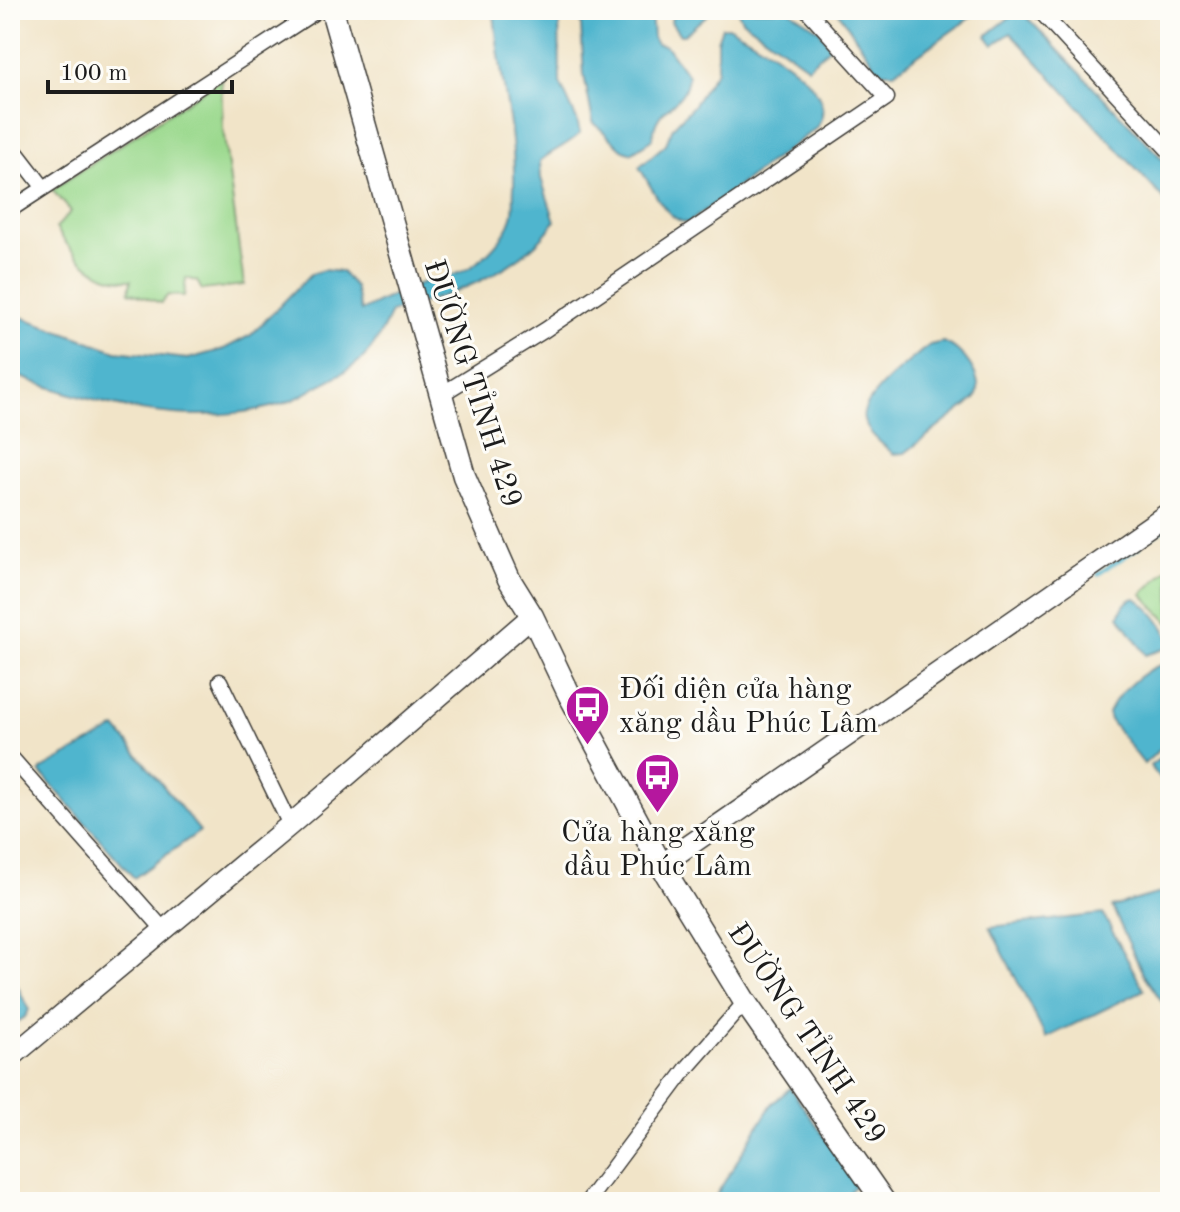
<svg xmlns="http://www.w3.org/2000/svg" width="1180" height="1212" viewBox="0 0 1180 1212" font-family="'Old Standard TT',serif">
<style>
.green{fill:#9bd98e;stroke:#5c7a55;stroke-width:2}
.water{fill:#50b5ce;stroke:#366875;stroke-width:2}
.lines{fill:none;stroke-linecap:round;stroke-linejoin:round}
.stream{stroke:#50b5ce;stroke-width:4}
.street-casing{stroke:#3c3a36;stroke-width:17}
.secondary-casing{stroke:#3c3a36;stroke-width:23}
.primary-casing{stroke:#3c3a36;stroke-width:25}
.street{stroke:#fff;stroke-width:14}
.secondary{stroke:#fff;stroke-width:20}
.primary{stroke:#fff;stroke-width:22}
.labels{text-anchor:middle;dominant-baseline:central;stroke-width:6;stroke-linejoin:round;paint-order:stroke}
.street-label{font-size:30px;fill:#1c1c1c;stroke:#fdfcf7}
.poi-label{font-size:30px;fill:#1c1c1c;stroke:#fdfcf7;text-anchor:start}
</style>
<rect width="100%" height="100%" fill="#fdfcf7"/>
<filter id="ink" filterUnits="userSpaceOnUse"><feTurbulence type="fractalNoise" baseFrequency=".0125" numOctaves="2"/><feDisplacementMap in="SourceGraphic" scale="16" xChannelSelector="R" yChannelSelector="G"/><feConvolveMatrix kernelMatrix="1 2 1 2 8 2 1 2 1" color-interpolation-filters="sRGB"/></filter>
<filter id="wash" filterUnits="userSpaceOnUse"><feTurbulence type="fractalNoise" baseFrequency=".006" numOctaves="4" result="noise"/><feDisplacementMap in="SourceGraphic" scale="32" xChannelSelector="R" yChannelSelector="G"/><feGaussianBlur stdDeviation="1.8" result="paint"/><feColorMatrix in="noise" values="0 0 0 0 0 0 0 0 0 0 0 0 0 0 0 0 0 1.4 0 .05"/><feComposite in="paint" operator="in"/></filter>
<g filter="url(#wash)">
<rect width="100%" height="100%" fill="#f1e4c8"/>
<!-- green -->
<path class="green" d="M221,79L223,129L244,285L202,290L197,281L186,278L184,296L168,295L161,303L129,292L131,280C97,282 72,255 56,228L71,211L52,190Z
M1170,567V624L1142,594Z"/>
<!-- water -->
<path class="water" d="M494,10H559L560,83L577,120L580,133C572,143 551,151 540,161L541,178L555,221C522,272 447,297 391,312C372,356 361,364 318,386C308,392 297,399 285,403C195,431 95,406 10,373V313L116,351L188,359L224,349L251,335L311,274L323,270L342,272L355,287L361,311C382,301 405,287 428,281C442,278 456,276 469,268C486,257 506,237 512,217C515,208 513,196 514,187C516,127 497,69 494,10Z
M580,10H651L653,38L657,44L666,46L688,76C685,109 654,103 653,139L631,153L622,149L593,122L584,75Z
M673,10H713L684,35H680L671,22Z
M737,10H789L819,30L830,47L808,67L742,20Z
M837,10H981L894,72H883L875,66Z
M1022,12L1170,167V206L1011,33L993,45L986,36L1014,14Z
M722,27H730C757,44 849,89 815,129L688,223C665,221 651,185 639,167L666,144L673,127L693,106L717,70V41Z
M943,342C962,348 985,378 976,398L905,453L893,454C883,444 868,434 864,420C858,400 908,363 923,350L930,345Z
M1136,598C1150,608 1170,629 1170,647L1146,655L1119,616C1123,607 1125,600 1136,598Z
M1170,663V740L1144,764L1110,720L1108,713C1117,693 1147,665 1170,663Z
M116,728L200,831L134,878L40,772L42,769Z
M1170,750V791L1150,766Z
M1170,890V1013L1143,974L1112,907Z
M1103,914L1144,990L1046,1038L990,927Z
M10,971L29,1010L25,1017L10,1027Z
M790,1088L857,1183L842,1202H712L772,1104Z"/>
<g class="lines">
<!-- stream -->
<path class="stream" d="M1149,539L1170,525
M1098,574L1139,547"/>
</g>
</g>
<g filter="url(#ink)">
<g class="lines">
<defs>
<path id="street" d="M1039,10L1170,152
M10,144L44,188
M10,210L318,10
M442,394L545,330L887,98L807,10
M220,681L290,825
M10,756L163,929
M587,1202L687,1068L745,1002"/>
<path id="secondary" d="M661,865L1170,512
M10,1058L290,825L532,616"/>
<path id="primary" d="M332,10L464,476L509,579L532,616L569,694L661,865L745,1002L884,1202"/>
</defs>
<!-- street casing -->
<use href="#street" class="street-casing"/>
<!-- secondary casing -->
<use href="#secondary" class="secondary-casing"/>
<!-- primary casing -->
<use href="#primary" class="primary-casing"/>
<!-- street -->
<use href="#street" class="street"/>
<!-- secondary -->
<use href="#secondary" class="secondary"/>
<!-- primary -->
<use href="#primary" class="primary"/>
</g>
</g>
<!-- icons -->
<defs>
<symbol id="bus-pin" viewBox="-11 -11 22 30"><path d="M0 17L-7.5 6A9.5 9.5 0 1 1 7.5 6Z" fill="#b5179e" stroke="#fdfcf7"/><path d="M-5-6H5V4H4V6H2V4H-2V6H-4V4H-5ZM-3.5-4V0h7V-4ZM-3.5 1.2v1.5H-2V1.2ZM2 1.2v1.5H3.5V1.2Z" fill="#fff"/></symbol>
</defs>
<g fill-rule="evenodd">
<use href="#bus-pin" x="562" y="682" width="51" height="69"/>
<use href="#bus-pin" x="632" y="750" width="51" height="69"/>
</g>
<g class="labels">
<!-- street labels -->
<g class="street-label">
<text transform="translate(472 384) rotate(72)">ĐƯỜNG TỈNH 429</text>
<text transform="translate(806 1034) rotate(56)">ĐƯỜNG TỈNH 429</text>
</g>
<!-- poi labels -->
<g class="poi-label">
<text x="619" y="690">Đối diện cửa hàng<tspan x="619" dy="34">xăng dầu Phúc Lâm</tspan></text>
<text x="658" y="833" text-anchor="middle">Cửa hàng xăng<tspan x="658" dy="34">dầu Phúc Lâm</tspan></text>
</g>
</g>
<!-- margin -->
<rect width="1180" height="1212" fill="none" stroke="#fdfcf7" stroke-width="40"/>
<!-- scale -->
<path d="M48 80v12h184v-12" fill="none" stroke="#1c1c1c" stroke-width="4"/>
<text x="60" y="80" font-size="24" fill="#1c1c1c" stroke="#fdfcf7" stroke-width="6" paint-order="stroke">100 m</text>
</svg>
